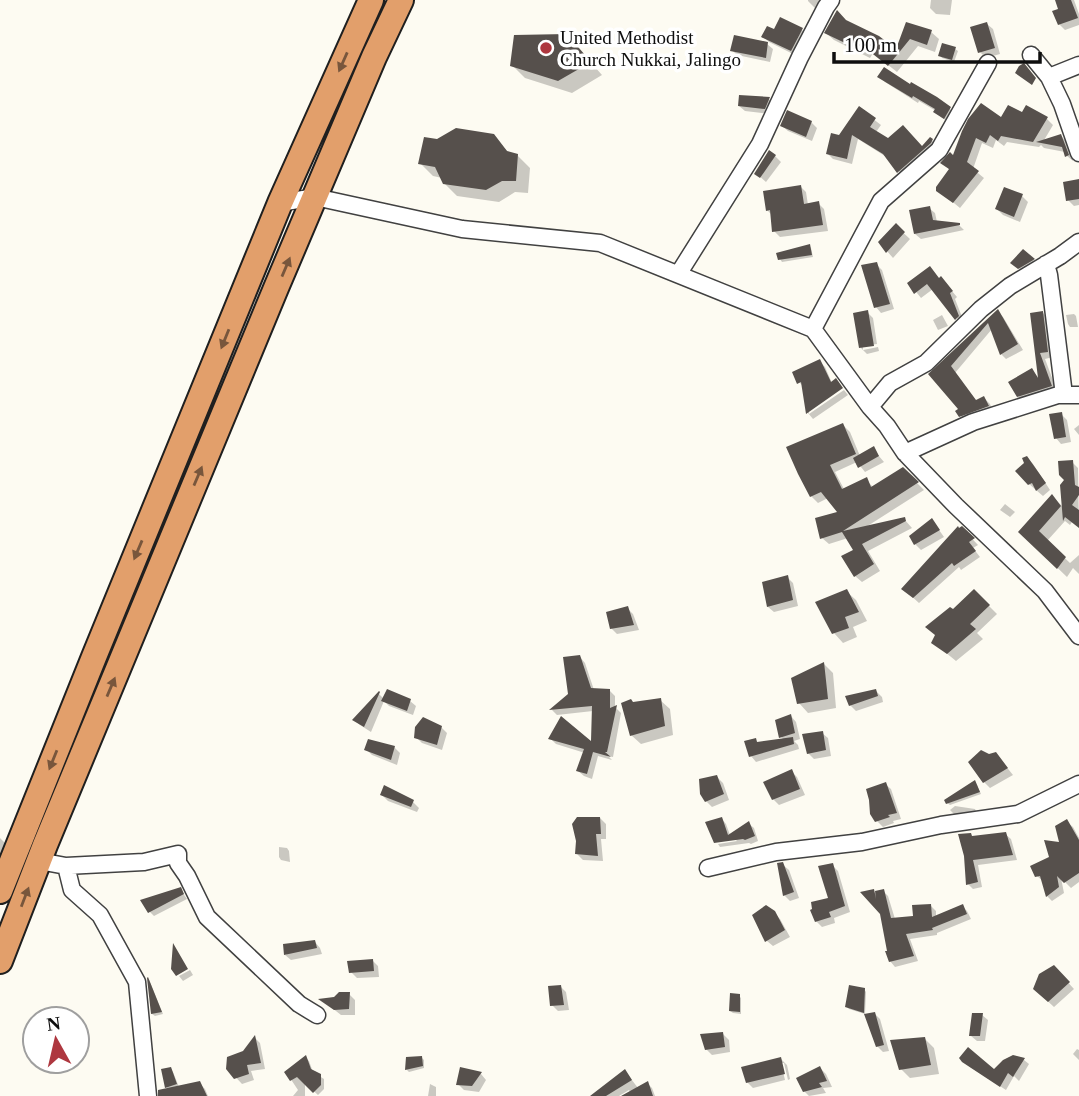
<svg xmlns="http://www.w3.org/2000/svg" width="1079" height="1096" viewBox="0 0 1079 1096" font-family="'Times New Roman',serif">
<style>
.shadow{fill:#0003}
.building{fill:#56504c}
.lines{fill:none;stroke-linecap:round;stroke-linejoin:round}
.minor-casing{stroke:#414141;stroke-width:19}
.highway-casing{stroke:#1f1f1f;stroke-width:28}
.minor{stroke:#fff;stroke-width:16}
.highway{stroke:#e29f6b;stroke-width:24}
.oneway{fill:#78563c}
.poi-dot{fill:#ae373f;stroke:#fff;stroke-width:2.5}
.labels{text-anchor:middle;dominant-baseline:central;stroke-width:7;stroke-linejoin:round;paint-order:stroke}
.poi-label{font-size:19px;fill:#0e0e0e;stroke:#fff;text-anchor:start}
</style>
<rect width="100%" height="100%" fill="#fdfbf2"/>
<!-- shadow -->
<path class="shadow" d="M808,0H823L820,13L808,1Z
M931,0H952L950,15L936,14L930,8Z
M1057,0H1074L1079,14V25L1065,30L1059,24L1060,10Z
M846,22L897,52L907,24L931,32L939,39L935,52L918,46L897,72L873,53L870,58L834,40L826,33Z
M987,24L993,29L1000,54L986,58L980,52Z
M802,30L808,36L797,56L769,42L764,37L775,32Z
M767,44L773,49L770,62L737,55L732,50Z
M579,49L602,75L572,93L525,78L512,65Z
M955,49L958,51L954,62L942,58L940,55Z
M880,77L950,109L956,115L951,124L941,117L936,111L919,101L918,103L885,82Z
M769,99L775,105L771,114L745,111L739,106Z
M859,108L881,125L876,132L888,140L922,148L930,139L938,146L904,177L888,158L858,139L852,164L833,159L828,154Z
M1023,114L1047,119L1053,125L1043,142L1061,136L1067,142L1073,161L1067,156L1065,152L1044,148L1041,145L1039,147L1007,142L1004,146L996,140L993,148L982,143L973,169L984,178L960,208L938,190L950,170L943,163L954,158L963,132Z
M811,122L817,128L812,141L788,131L782,126Z
M493,136L510,154L517,155L530,168L528,193L515,192L499,202L457,196L444,183L442,178L433,176L420,163L437,141Z
M775,156L781,162L766,182L756,173Z
M1079,182V205L1074,206L1068,200Z
M800,186L806,192L808,205L818,203L824,209L828,231L780,237L774,231L772,215L767,210Z
M1005,189L1022,196L1028,202L1020,222L1003,215L997,209Z
M929,208L935,213L937,222L959,225L964,230L921,239L915,234Z
M896,226L910,239L893,258L880,243Z
M809,246L811,248L813,257L782,262L780,259Z
M1023,251L1039,265L1025,274L1013,263Z
M876,264L882,270L894,309L881,313L876,307Z
M940,279L946,284L957,297L955,299L964,322L962,324L933,289L921,298L909,283Z
M867,312L873,318L877,344L863,346V350L878,347L879,351L867,354L861,348Z
M998,312L1003,317L1023,350L1006,359L1001,354L992,329L955,373L977,402L984,398L990,404L993,412L966,421L957,412L961,410L931,374Z
M1042,312L1048,318L1053,357L1045,359L1057,391L1024,402L1018,396L1032,371L1039,378L1032,314Z
M1074,314L1076,316L1078,327H1070L1068,324L1066,315Z
M942,315L948,326L938,330L933,320Z
M819,361L825,367L832,383L809,410V414L844,390L848,395L813,419L808,413L804,387L799,382Z
M1061,414L1067,420L1071,442L1061,444L1056,438Z
M843,425L850,432L860,456L873,449L884,462L865,472L857,462L835,472L844,489L866,480L874,488L903,469L924,490L866,527L904,519L912,528L868,551L880,571L862,582L855,576V551L848,538L829,544L822,538L840,513L828,498L818,503L811,496Z
M1079,425V435L1074,429Z
M1027,458L1033,464L1050,490L1043,496L1029,484Z
M1072,462L1078,468L1079,527L1072,522L1070,525L1065,521L1047,541L1070,563L1079,555V574L1073,568L1067,577L1020,532L1052,496L1063,507Z
M1005,504L1015,512L1010,517L1000,510Z
M937,527L944,537L921,550L915,544Z
M962,528L978,545L973,548L980,557L961,570L959,567L919,603L909,594Z
M787,577L793,583L798,606L774,612L768,607Z
M846,591L856,600L867,621L853,627L857,637L843,643L834,633Z
M974,591L997,614L977,633L983,639L956,661L934,643L953,611Z
M627,608L633,614L639,630L617,634L611,628Z
M580,657L585,663L594,690L610,691L615,696V707L621,713L613,757L608,756L612,760L598,756L592,779L584,776L578,771L585,753L556,744L551,739L593,745V711L557,715L552,710L570,694Z
M824,664L833,673L836,708L808,713L799,703Z
M876,691L882,697L883,702L856,711L850,705Z
M379,694L384,699L410,701L416,706L413,715L389,706L384,701L371,732L360,725L354,720Z
M660,700L670,709L673,735L641,744L631,735L634,704Z
M791,716L796,722L800,739L794,741L798,745L799,749L756,762L751,756L755,740L760,744L784,740L781,737Z
M441,727L447,733L442,750L422,743L416,737Z
M822,733L828,738L831,756L814,759L808,753Z
M394,747L400,753L397,765L372,755L366,749Z
M1001,760L1013,775L990,788L984,782Z
M791,771L797,777L805,795L779,805L773,799Z
M717,777L723,783L729,800L712,807L706,801Z
M885,784L891,789L901,819L893,821L894,823L883,827L877,821Z
M977,785L981,794L950,805L947,803Z
M382,795L413,802L419,808L417,812L388,801Z
M955,806L975,809L976,811L955,815L950,810Z
M600,818L606,824V839H601L603,861L583,860L577,854Z
M722,819L726,824L730,835L749,824L754,828L758,841L751,844L749,843L720,847L718,844L737,841L734,838L715,841Z
M1067,822L1073,827L1079,838V882L1071,888L1061,878L1064,893L1052,901L1047,896L1044,882L1037,876L1062,845Z
M1005,834L1011,839L1017,860L978,865L982,887L973,889L968,884L974,838Z
M0,838L5,843L0,855Z
M279,847L287,848L289,851L290,862L281,860L279,857Z
M782,864L789,870L799,898L790,901L784,895Z
M832,865L838,871L850,912L834,918L835,923L822,927L816,921L831,899Z
M180,889L187,899L154,916L149,911Z
M873,891L875,893L883,891L888,896L895,919L914,918L930,905L936,911V917L962,906L967,911L971,919L937,933V935L910,939L918,961L895,967L890,961L881,913L863,893Z
M774,913L780,919L790,937L773,946L767,941Z
M315,942L320,948L322,954L291,960L285,955Z
M372,960L378,966L379,977L357,978L351,972Z
M1054,967L1074,989L1054,1007L1041,995Z
M190,970L193,975L183,981L179,976Z
M149,980L150,982L163,1014L155,1016L152,1014Z
M560,986L566,992L569,1010L558,1011L552,1005Z
M864,989L866,992L865,1014L849,1009L847,1007Z
M349,994L355,1000V1015H341L322,1000Z
M739,996L741,998V1014L733,1013L730,1011Z
M874,1013L880,1019L889,1051L883,1052L877,1046Z
M982,1015L988,1020L985,1041H977L971,1036Z
M723,1034L729,1040L730,1052L712,1055L706,1049Z
M255,1038L260,1043L265,1069L251,1071L254,1080L242,1084L228,1069Z
M925,1039L934,1048L939,1074L910,1078L901,1069Z
M1077,1049L1079,1050V1060L1073,1054Z
M306,1058L309,1061L313,1072L324,1079V1089L318,1095L305,1083V1096H293L298,1090L286,1072Z
M422,1058L424,1060V1068L409,1072L406,1069Z
M781,1059L787,1065L790,1079L788,1080L784,1063H781L785,1080L753,1088L747,1082Z
M1024,1060L1029,1064L1019,1081L1014,1076L1006,1090L970,1067L964,1061L994,1071Z
M820,1068L826,1074L832,1087L823,1088L826,1093L809,1096L804,1091Z
M171,1069L173,1072L179,1087L199,1083L205,1089L208,1096H176L166,1087Z
M462,1069L481,1074L486,1080L479,1092L464,1090L458,1084Z
M625,1071L638,1088L647,1083L652,1088L655,1096H632L629,1090L619,1096H593Z
M430,1084L436,1087V1096H428Z"/>
<!-- building -->
<path class="building" d="M1055,0H1071L1078,18L1058,25L1052,11L1058,9Z
M837,10L846,20L879,36L896,49L906,22L932,30L927,45L910,39L888,66L864,47L862,51L824,33Z
M780,17L803,28L791,51L761,37L767,26L774,29Z
M987,22L995,48L978,53L970,27Z
M567,34L591,62L558,81L510,66L514,35Z
M734,35L768,42L766,58L730,51Z
M942,43L956,47L952,60L938,56Z
M1024,63L1036,78L1032,85L1015,73L1019,66Z
M884,67L910,84L911,82L937,97L951,107L944,119L933,112L935,109L913,96L912,98L877,77Z
M739,95L770,97L765,109L738,106Z
M981,103L1001,117L1008,105L1022,112L1026,105L1048,117L1033,142L1001,136L998,141L990,135L986,143L976,138L967,162L979,171L953,203L936,191V187L949,169L940,163L950,152L953,155L962,131L968,119Z
M859,106L876,118L870,127L888,138L903,125L922,146L930,137L933,139L931,143L897,173L883,154L852,135L847,159L826,154L831,133L839,135Z
M787,110L812,121L806,137L780,126Z
M456,128L494,134L507,151L518,154L516,181H502L486,190L443,184L435,167L418,164L424,137L437,139Z
M1061,134L1069,155L1065,157L1062,147L1036,142Z
M769,150L776,155L760,178L754,174Z
M1079,179V199L1066,201L1063,182Z
M801,185L804,204L819,201L823,225L772,232L770,210L766,211L763,191Z
M1004,187L1023,194L1014,217L995,209Z
M930,206L933,220L960,223V225L914,234L909,210Z
M896,223L905,232L886,253L878,242Z
M810,244L812,255L778,260L776,253Z
M1023,249L1035,259L1018,269L1010,263Z
M877,262L890,304L874,308L861,265Z
M930,266L939,278L941,276L953,291L950,293L959,316L955,320L927,284L914,294L907,283Z
M998,309L1018,344L1000,355L988,323L951,366L976,400L984,396L989,406L959,417L955,411L958,409L928,374Z
M868,310L874,346L859,348L853,313Z
M1043,311L1048,352L1040,353L1052,386L1017,397L1008,382L1032,368L1038,378L1030,313Z
M820,359L831,382L836,378L843,388L806,414L801,382L797,384L792,372Z
M1062,412L1066,437L1054,439L1049,414Z
M843,423L856,454L830,465L842,489L867,477L871,487L903,467L919,482L843,531L905,517L906,521L862,544L874,564L854,577L841,556L853,550L842,532L820,539L815,518L837,512L821,492L810,497L798,474L786,447Z
M874,446L879,456L858,468L853,458Z
M1027,456L1046,483L1036,491L1032,483L1028,485L1015,471L1024,463L1022,458Z
M1073,460L1075,485L1079,487V495L1072,505L1079,510V528L1065,517L1063,521L1060,485L1064,480L1059,475L1058,461Z
M1052,494L1061,506L1039,531L1066,557L1057,569L1018,532Z
M932,518L940,530L914,545L909,536Z
M958,526L959,528L962,526L975,538L969,542L976,551L954,566L952,563L913,598L901,589Z
M788,575L793,600L767,607L762,582Z
M847,589L859,612L845,617L849,628L832,634L815,602Z
M974,589L990,605L970,624L976,629L947,654L931,643L935,635L925,627L950,607L953,609Z
M628,606L634,625L610,629L606,612Z
M580,655L591,688L610,689V708L617,705L607,752H605L611,757L593,752L587,774L576,771L584,749L548,739L561,716L591,741L592,706L549,710L568,694L563,657Z
M824,662L828,699L797,704L791,678Z
M387,689L411,699L407,711L381,701Z
M876,689L878,696L849,706L845,696Z
M379,691L380,692L364,727L352,720Z
M661,698L665,726L630,736L621,703L631,699L633,702Z
M791,714L795,733L779,738L775,720Z
M423,717L442,726L437,745L414,738L415,727Z
M823,731L826,750L807,754L802,734Z
M793,737L794,744L749,757L744,741L756,738L757,742Z
M368,739L395,746L391,760L364,750Z
M981,750L989,754L996,752L1008,768L983,783L968,762Z
M792,769L800,789L772,800L763,782Z
M717,775L724,794L705,802L700,794L699,779Z
M975,780L980,792L946,804L944,800Z
M886,782L897,813L888,815L890,817L875,822L870,814L869,800L866,789Z
M384,785L414,800L411,807L380,795Z
M577,817H600L601,834H596L598,856L575,854L576,841L572,824Z
M722,817L728,835L749,821L755,836L745,840L743,839L714,843L705,822Z
M1067,819L1079,840V873L1064,883L1057,876L1059,887L1046,897L1040,876L1035,877L1030,866L1049,857L1044,840L1059,842L1055,826Z
M1006,832L1013,855L973,860L978,882L966,885L964,856L958,834L971,833L972,836Z
M783,862L794,892L783,896L777,863Z
M833,863L845,906L829,912L831,917L815,922L810,910L812,909L811,902L828,898L818,866Z
M181,887L184,894L148,913L140,900Z
M874,889L876,899L875,891L884,889L891,918L913,916L912,905L931,904L932,917L963,904L967,914L932,928L933,930L906,934L914,956L889,962L885,951H887L880,914L860,892Z
M766,905L775,911L785,930L765,942L752,915Z
M315,940L317,948L284,955L283,944Z
M173,943L188,969L176,976L171,969Z
M373,959L374,971L349,973L347,961Z
M1054,965L1070,982L1048,1002L1033,989L1039,974Z
M148,977L162,1012L151,1014L147,978Z
M561,985L564,1005L550,1006L548,986Z
M849,985L865,988L864,1013L845,1007Z
M339,992H350L349,1009L334,1010L318,999L334,997Z
M730,993L740,994V1012L729,1011Z
M875,1012L884,1045L876,1047L864,1014Z
M972,1013H983L980,1036H969Z
M723,1032L725,1047L705,1050L700,1034Z
M255,1035L261,1063L247,1065L249,1074L234,1079L226,1069L227,1057L243,1051Z
M925,1037L931,1065L899,1070L890,1040Z
M968,1047L994,1069L1003,1060L1013,1055L1025,1058L1013,1077L1008,1073L1000,1087L962,1062L959,1058Z
M306,1055L311,1069L321,1074V1085L313,1093L297,1077L290,1081L284,1072Z
M422,1056L423,1066L405,1070L406,1057Z
M781,1057L785,1074L746,1083L741,1067Z
M820,1066L827,1081L819,1083L822,1087L803,1092L796,1078Z
M171,1067L177,1084L165,1088L161,1069Z
M460,1067L482,1072L472,1086L456,1085Z
M625,1069L632,1080L606,1096H590Z
M200,1081L207,1096H158V1090Z
M648,1081L653,1096H621Z"/>
<g class="lines">
<defs>
<path id="minor" d="M1031,55L1049,77L1062,104L1079,153
M1049,77L1079,65
M280,203L315,197L462,229L600,243L813,329L870,407L887,426L905,453L956,506L1045,591L1079,636
M1046,264L1049,275L1064,395
M679,273L760,144L800,57L826,7L831,0
M813,329L881,201L939,150L988,63
M870,407L890,383L926,363L981,309L1010,286L1060,256L1079,242
M905,453L973,422L1058,395H1079
M39,861L66,866L72,890L100,915L137,982L148,1096
M66,866L144,862L178,854V863L187,876L207,917L299,1004L317,1015
M708,868L776,852L862,842L941,825L1018,814L1079,784"/>
<path id="highway" d="M0,891L94,657L280,203L371,0
M0,961L45,845L276,288L374,57L401,0"/>
</defs>
<!-- minor casing -->
<use href="#minor" class="minor-casing"/>
<!-- highway casing -->
<use href="#highway" class="highway-casing"/>
<!-- minor -->
<use href="#minor" class="minor"/>
<!-- highway -->
<use href="#highway" class="highway"/>
</g>
<!-- one-way arrows -->
<defs><path id="oneway-solid" d="M-6-.8H1V-3.2L6.5 0L1 3.2V.8H-6Z" transform="scale(1.75)"/></defs>
<g class="oneway">
<use href="#oneway-solid" transform="translate(343 62) rotate(114)"/>
<use href="#oneway-solid" transform="translate(286 267) rotate(-67)"/>
<use href="#oneway-solid" transform="translate(225 339) rotate(112)"/>
<use href="#oneway-solid" transform="translate(198 476) rotate(-67)"/>
<use href="#oneway-solid" transform="translate(138 550) rotate(113)"/>
<use href="#oneway-solid" transform="translate(111 687) rotate(-67)"/>
<use href="#oneway-solid" transform="translate(53 760) rotate(112)"/>
<use href="#oneway-solid" transform="translate(25 897) rotate(-69)"/>
</g>
<!-- markers -->
<circle class="poi-dot" cx="546" cy="48" r="7"/>
<g class="labels">
<!-- poi labels -->
<g class="poi-label">
<text x="560" y="37">United Methodist<tspan x="560" dy="22">Church Nukkai, Jalingo</tspan></text>
</g>
</g>
<!-- north arrow -->
<g transform="translate(56 1040) rotate(352)"><circle r="33" fill="#ffffff" stroke="#9f9f9f" stroke-width="2"/>
<path d="M0-5L12 26L0 18L-12 26Z" fill="#ae373f"/>
<text y="-10" font-size="19" font-weight="bold" text-anchor="middle" fill="#0e0e0e">N</text>
</g>
<!-- scale -->
<path d="M834 52v10h206v-10" fill="none" stroke="#0e0e0e" stroke-width="3.5"/>
<text x="844" y="52" font-size="21" fill="#0e0e0e" stroke="#ffffff" stroke-width="5" paint-order="stroke">100 m</text>
</svg>
